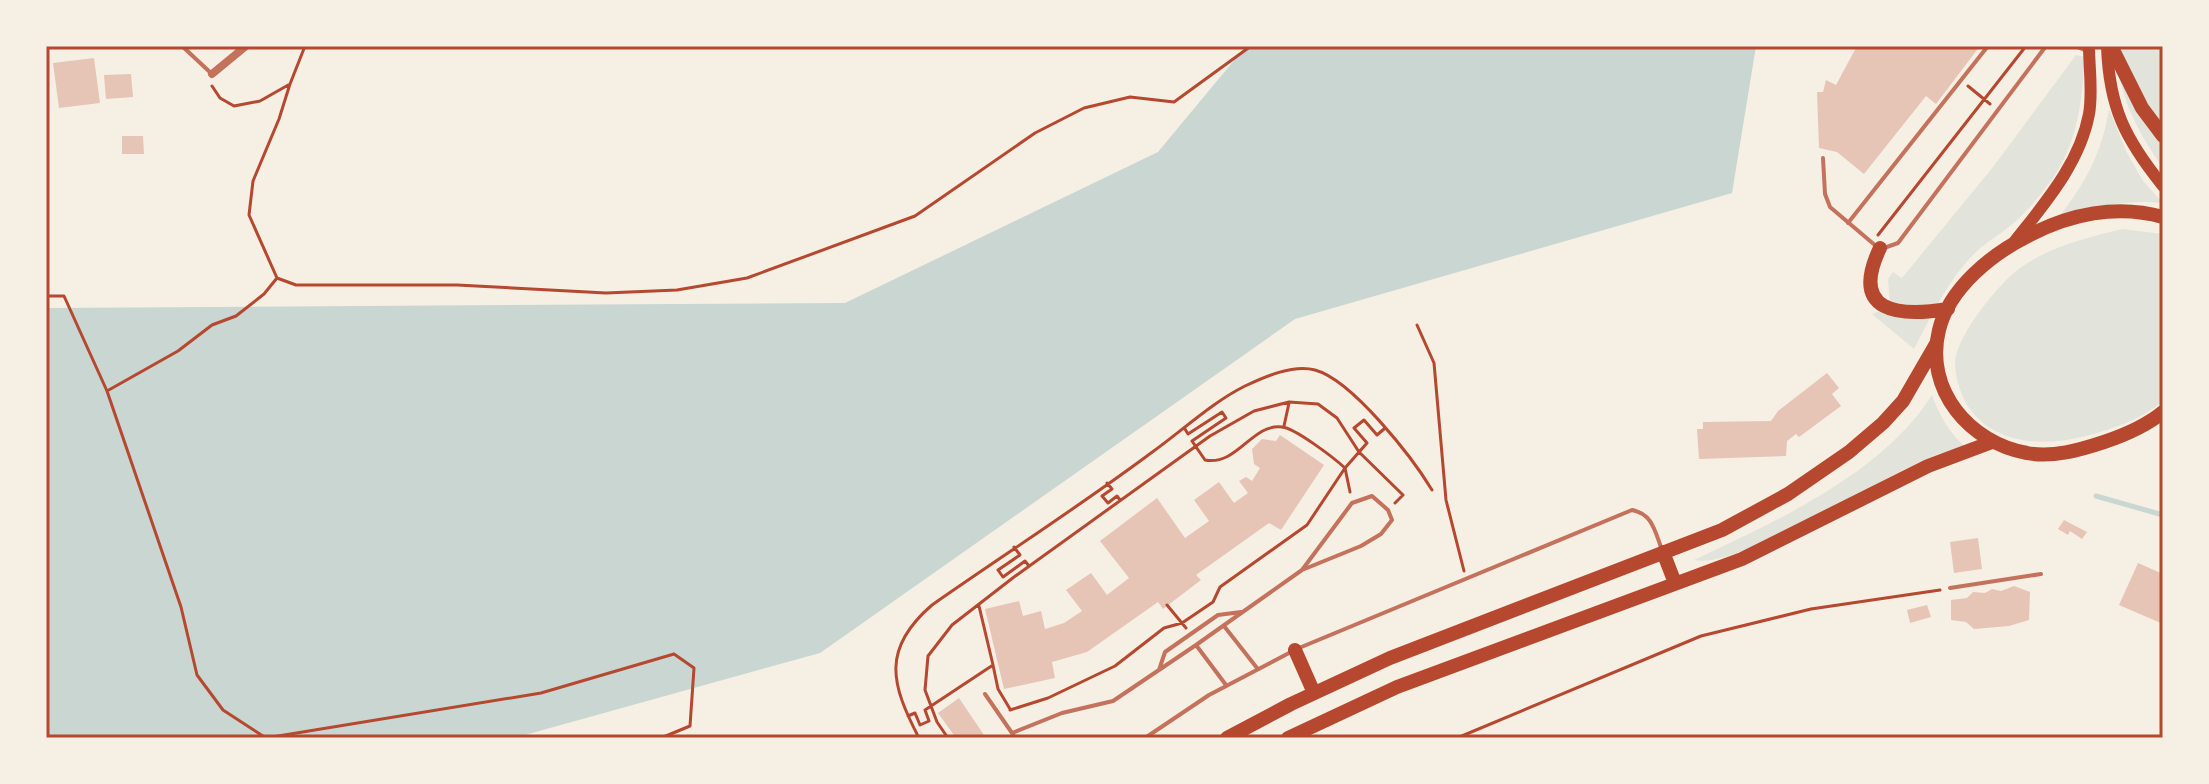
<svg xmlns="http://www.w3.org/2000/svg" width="2209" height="784" viewBox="0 0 2209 784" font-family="'Exo 2',sans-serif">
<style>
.green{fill:#e2e4dc}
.water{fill:#c9d6d2}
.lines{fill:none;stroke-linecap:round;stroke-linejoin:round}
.stream{stroke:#c9d6d2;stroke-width:5}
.building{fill:#e6c5b7}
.path{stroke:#b5482f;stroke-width:3}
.service{stroke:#c5725c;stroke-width:4}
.minor{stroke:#c5725c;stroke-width:8}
.secondary{stroke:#b5482f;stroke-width:12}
.trunk{stroke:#b5482f;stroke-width:14}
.neatline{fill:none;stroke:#b5482f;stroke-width:3}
</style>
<rect width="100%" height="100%" fill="#f6efe4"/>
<!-- green -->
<path class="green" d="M2114,46L2163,47V168C2133,125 2121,98 2114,46Z
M2076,55L2085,57C2080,131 2071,168 2016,221C2004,232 1989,240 1977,251C1948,279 1932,315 1914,349L1872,314L1883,310L1890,303L1888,279L1893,272L1902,278L1993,167Z
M2109,109L2126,151L2143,181L2163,203C2126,199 2093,207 2058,218C2085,184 2102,153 2109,109Z
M2122,229L2163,234V401C2142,419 2113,429 2086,436C2043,447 1991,445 1966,403C1960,392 1955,376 1955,362C1957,335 1998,284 2020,268C2051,246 2086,238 2122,229Z
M1932,395C1940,417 1949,432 1966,448C1956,450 1945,451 1936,455C1884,474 1741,570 1694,560C1775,522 1883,473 1932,395Z"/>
<!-- water -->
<path class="water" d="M1246,46H1756L1732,193L1295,319L820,653L514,738H46V308L845,303L1158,152Z"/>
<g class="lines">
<!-- stream -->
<path class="stream" d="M2096,496L2163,515"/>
</g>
<!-- building -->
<path class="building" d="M1857,46H1980L1936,104L1926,96L1864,174L1837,152L1819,148L1817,92H1823L1826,80L1836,85Z
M94,58L100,103L59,108L53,63Z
M131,74L133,97L106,99L104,75Z
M122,136H143L144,154H122Z
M1827,373L1839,388L1832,394L1841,406L1799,437L1796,434L1787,441L1786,456L1699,459L1697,429H1703V422L1771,421L1778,411Z
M1280,435L1324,465L1281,530L1269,523L1196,575L1201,580L1163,609L1158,602L1087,652L1052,662L1055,678L1004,689L985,609L1019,601L1023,616L1041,611L1045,629L1064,623L1082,611L1066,590L1091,573L1107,595L1129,578L1100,541L1157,498L1185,538L1209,521L1194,500L1219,482L1234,503L1248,493L1239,481L1246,477L1252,481L1260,468L1254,464L1252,449L1262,439L1276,441Z
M2064,520L2087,532L2082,539L2070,531L2068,535L2058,529Z
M1978,538L1982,569L1954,573L1950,542Z
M2138,563L2163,574V624L2119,605Z
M2014,586L2030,592L2029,620L2009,626L1974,629L1966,622L1951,620V600L1967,598L1973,592L1985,593L1992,589L2001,591Z
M1927,605L1931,617L1910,623L1907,610Z
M959,698L986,738H956L938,713Z"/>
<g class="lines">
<!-- path -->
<path class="path" d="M290,84L279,119L253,181L249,215L277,278L296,285H457L606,293L677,290L747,278L915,216L1035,133L1084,108L1130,97L1174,102L1251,46
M212,86L220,98L234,106L260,101L290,84L305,46
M1968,86L1990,104
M1878,235L2026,46
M46,296H64L107,391L178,351L212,325L236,316L264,294L277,278
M1417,325L1434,363L1446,500L1464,571
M107,391L181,607L197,675L223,710L266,738L541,693L674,654L694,668L690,726L661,738
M1284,426L1289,403
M1107,483L1112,489L1102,496L1108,503L1117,496L1120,500
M1350,492L1345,468L1367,443L1354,428L1364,420L1377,435L1384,429
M1014,547L1020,555L998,570L1003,577L1025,561L1029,566
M1167,605L1186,628
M993,665L998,689L1010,709
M1010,710L1048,698L1115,666L1164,628L1182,623L1213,602L1220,587L1307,525L1345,468C1334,458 1295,428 1282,427C1252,423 1238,466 1205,460L1192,441L1226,418L1222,412L1188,434L1185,429
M908,716L915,713L920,725L929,721L925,710L993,665L979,606
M919,738C891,684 881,649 932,605C1005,554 1080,506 1151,453C1182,431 1211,403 1245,386C1264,377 1293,364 1315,370C1352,380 1412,457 1432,490
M948,738L937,722L925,690L928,656L952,625L1014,577L1210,436L1254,411L1289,402L1318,404L1337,418L1359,452L1403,495L1395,503
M1457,738L1701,636L1811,609L1940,590"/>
<!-- service -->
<path class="service" d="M182,46L212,74
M2075,46L2087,51
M1823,158L1825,194L1830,207L1876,246
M1848,223L1988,46
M1884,248L1898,243L2046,46
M1950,588L2041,574
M1224,626L1257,668
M1196,645L1226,685
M1299,648L1632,510C1653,514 1655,532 1662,550
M1159,670L1165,652L1218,615L1241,612
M985,694L1012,733
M1015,738L1012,733L1062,713L1113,701L1196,645L1302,570L1361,546L1381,534L1392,520L1388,510L1372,496L1352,503L1302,570
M1145,738L1209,695L1291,652"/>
<!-- minor -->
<path class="minor" d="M212,74L246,46"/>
<!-- secondary -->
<path class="secondary" d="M2107,46C2109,107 2125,139 2163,186
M2015,241C2045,203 2080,163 2089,114C2093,92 2089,68 2089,46"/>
<!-- trunk -->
<path class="trunk" d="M2111,46L2142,108L2163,136
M2163,217C2117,204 2069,214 2028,236C1992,254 1949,288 1939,330C1924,390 1970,443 2027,453C2052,458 2080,450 2104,442C2125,435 2146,426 2163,412
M1880,248C1849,313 1899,317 1948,309
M1663,552L1675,583
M1295,650L1314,693
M1227,738L1291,704L1390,658L1722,530L1788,494L1849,452L1883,423L1903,401L1936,344
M1288,738L1397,687L1742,559L1928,466L1992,442"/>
</g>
<!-- border -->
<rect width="2209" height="784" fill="none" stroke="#f6efe4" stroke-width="96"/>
<rect x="48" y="48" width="2113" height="688" class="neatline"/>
</svg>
